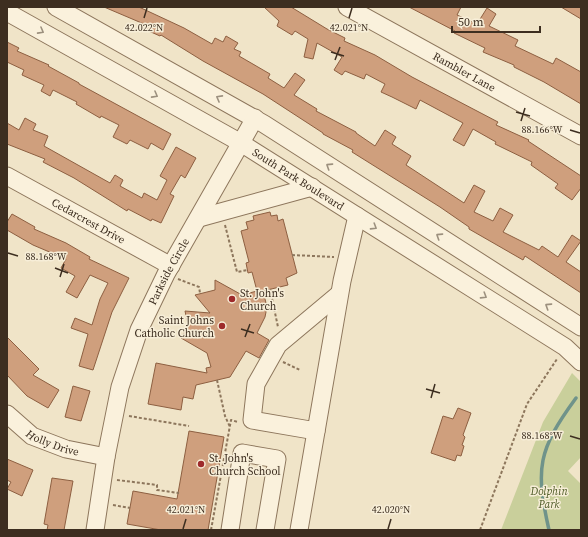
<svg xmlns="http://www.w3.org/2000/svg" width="588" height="537" viewBox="0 0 588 537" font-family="'Source Serif 4',serif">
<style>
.green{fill:#c9cf9b}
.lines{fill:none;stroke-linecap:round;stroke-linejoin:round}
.stream{stroke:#6f938a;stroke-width:3.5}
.building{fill:#cf9f7d;stroke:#8d5f41}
.minor-casing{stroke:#8d765c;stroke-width:19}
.path{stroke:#8d765c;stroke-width:2;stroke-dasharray:3 2;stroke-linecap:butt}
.minor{stroke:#faf1dc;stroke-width:17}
.oneway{stroke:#9c907e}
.ticks{fill:none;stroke:#3d2e20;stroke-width:1.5}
.poi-dot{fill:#9e2a2b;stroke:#f7eed8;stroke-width:1.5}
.labels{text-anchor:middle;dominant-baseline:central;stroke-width:3;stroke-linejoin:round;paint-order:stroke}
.street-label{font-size:11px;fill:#3d2e20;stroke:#f7eed8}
.poi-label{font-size:11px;fill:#3d2e20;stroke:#f7eed8;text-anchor:start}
.park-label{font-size:11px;font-style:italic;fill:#4d5a26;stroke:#f7eed8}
.ticks-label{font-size:10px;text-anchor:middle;fill:#3d2e20;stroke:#f7eed8;stroke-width:3;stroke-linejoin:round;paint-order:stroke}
</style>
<rect width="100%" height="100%" fill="#f0e4c8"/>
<!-- green -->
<path class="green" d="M572,373L581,382V457L568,471L581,484V530H501L543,422Z"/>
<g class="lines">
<!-- stream -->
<path class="stream" d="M549,530C535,468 538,450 576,398"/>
</g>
<!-- building -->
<path class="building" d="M104,7H139L184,28L212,44L215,38L223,42L226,36L238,43L234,49L241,52L239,56L270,74L268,78L284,88L295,73L305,80L294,95L317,109L316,111L356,132V133L375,146L385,130L396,137L392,144L411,156L406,165L464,203L474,185L485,191L474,212L493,221L500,208L513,215L503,232L539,250L542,246L558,257L572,235L581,241L566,262L581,272V293L525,256L523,260L469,229V227L440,207L352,152L353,150L323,134V133L263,94L203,61L161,35L160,36L142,28L144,24Z
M264,7H291L327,29L345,38L344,41L375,55L412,77L498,122L496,125L529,140L528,141L581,176V188L572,200L555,188L558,184L531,165L532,162L495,144L496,142L473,129L464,146L453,140L463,123L420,100L416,109L392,97L381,92L385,84L366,74L364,79L345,71L342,75L334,70L342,57L317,43L313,59L304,57L308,39L295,31L292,35L277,26L279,21Z
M409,7H461L457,15L477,24L487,8L496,14L489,26L518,40L515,46L553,64L556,58L581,72V104L544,82L514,67V65L483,52L485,48L454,33L455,31Z
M561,7H581V19Z
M7,42L19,48L17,51L49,65L48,66L79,83V84L171,134L163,150L151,143L148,149L130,140L127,144L113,137L119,125L101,116L100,118L76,104L77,102L53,90L50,96L41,91L44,85L22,75L24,70L7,62Z
M25,118L36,124L33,130L48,136L44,146L110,183L115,175L123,180L120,186L142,198L144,193L157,200L167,180L160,176L176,147L196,158L185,178L181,175L170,194L174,196L161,223L152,219L151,221L128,209L127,211L74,178L43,162L45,159L7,144V123L19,130Z
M270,212L271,216L277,215L278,221L283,219L297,273L286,278L288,285L263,291L267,307L265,317L257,333L269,340L259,358L246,351L230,377L196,385L193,399L183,397L181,410L148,404L156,363L207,373L206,368L211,367L207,353L181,338L188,325L185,311L210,313L195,295L215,290V280L242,295L257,291L252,272L248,273L246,263L249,262L241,231L248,229L246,222L254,220L253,216Z
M12,214L35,227L34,229L66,243L90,257L89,259L129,278L112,312L93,370L79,366L88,334L71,328L75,318L92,325L100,299L108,283L90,275L77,298L66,292L75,276L61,268L66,259L33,245L7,230V222Z
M7,337L39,369L33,375L59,390L48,408L27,396L7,375Z
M73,386L90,391L81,421L65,417Z
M458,408L471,413L463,435L465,437L462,445L464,446L461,456L457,455L455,461L431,453L443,416L453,419Z
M189,431L224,437L208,530H161L127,524L133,491L177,499Z
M7,459L33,470L22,496L7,489L11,482L7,480Z
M52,478L73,481L64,530H47L48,525L44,524Z"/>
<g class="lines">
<defs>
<g id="minor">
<path d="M56,7L264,124L581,327"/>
<path id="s1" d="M347,7L581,136"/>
<path id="s2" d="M7,12L241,143L565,347L581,362"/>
<path id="s3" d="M7,176L171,266"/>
<path d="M199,218L312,187"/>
<path id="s4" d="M7,414L32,436L66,449L106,457"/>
<path d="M316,431L252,420L256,384L278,345L339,294"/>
<path id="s5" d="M95,530L106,457L120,387L139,330L166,274L255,118"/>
<path d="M230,530L242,453L277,459L265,530"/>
<path d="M299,530L342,281L357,216"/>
</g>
</defs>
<!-- minor casing -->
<use href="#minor" class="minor-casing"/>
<!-- path -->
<path class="path" d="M225,225L237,272L248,270
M292,255L334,257
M178,279L199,287L200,293
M270,289L278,327
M283,362L300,370
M217,380L225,416L230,427
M129,416L189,426
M117,480L157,485V490L179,493
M113,505L130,508
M211,530L231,420L238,422
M480,530L527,404L557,359"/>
<!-- minor -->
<use href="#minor" class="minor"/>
</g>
<!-- one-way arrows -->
<defs><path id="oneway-chevron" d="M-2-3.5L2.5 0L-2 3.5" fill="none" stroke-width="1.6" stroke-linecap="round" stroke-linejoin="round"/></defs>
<g class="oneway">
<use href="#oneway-chevron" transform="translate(41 31) rotate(29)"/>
<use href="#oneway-chevron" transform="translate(155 95) rotate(29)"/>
<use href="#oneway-chevron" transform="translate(219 98) rotate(-151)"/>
<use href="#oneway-chevron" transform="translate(329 166) rotate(-147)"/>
<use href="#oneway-chevron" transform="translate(374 227) rotate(32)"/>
<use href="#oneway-chevron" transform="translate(439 236) rotate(-147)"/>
<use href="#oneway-chevron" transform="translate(484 296) rotate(32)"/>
<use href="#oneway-chevron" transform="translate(548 306) rotate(-147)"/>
</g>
<!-- ticks -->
<path class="ticks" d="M144,18L147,8M349,18L352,8M331,52L344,56M335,60L340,47M516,112L530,116M521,121L525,108M570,130L580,133M8,253L18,256M55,268L68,273M60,277L64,264M241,329L254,333M245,337L250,324M426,389L440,393M431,398L435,384M570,436L580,439M183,529L186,519M388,529L391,519"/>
<!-- markers -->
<g class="poi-dot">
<circle cx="232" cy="299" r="4"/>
<circle cx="222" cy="326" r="4"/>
<circle cx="201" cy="464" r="4"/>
</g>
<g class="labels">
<!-- street labels -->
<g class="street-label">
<text stroke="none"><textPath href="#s1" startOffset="134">Rambler Lane</textPath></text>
<text stroke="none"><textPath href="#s2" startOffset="336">South Park Boulevard</textPath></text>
<text stroke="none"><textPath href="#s3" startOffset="93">Cedarcrest Drive</textPath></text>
<text stroke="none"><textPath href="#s5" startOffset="271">Parkside Circle</textPath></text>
<text stroke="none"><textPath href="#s4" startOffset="55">Holly Drive</textPath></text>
</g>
<!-- poi labels -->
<g class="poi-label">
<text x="240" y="293">St. John's<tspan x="240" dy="13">Church</tspan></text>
<text x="214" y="320" text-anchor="end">Saint Johns<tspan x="214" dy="13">Catholic Church</tspan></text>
<text x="209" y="458">St. John's<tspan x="209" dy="13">Church School</tspan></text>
</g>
<!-- park labels -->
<g class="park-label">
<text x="549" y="491">Dolphin<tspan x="549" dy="13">Park</tspan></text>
</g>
</g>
<g class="ticks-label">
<text x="144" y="31">42.022°N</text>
<text x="349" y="31">42.021°N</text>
<text x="542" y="133">88.166°W</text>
<text x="46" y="260">88.168°W</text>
<text x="542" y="439">88.168°W</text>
<text x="186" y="513">42.021°N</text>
<text x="391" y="513">42.020°N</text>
</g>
<!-- border -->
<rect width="588" height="537" fill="none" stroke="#3d2e20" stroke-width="16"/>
<!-- scale -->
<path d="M452 26v6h88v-6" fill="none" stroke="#3d2e20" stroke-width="2"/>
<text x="458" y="26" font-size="12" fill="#3d2e20" stroke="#f7eed8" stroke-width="3" paint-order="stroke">50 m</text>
</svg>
